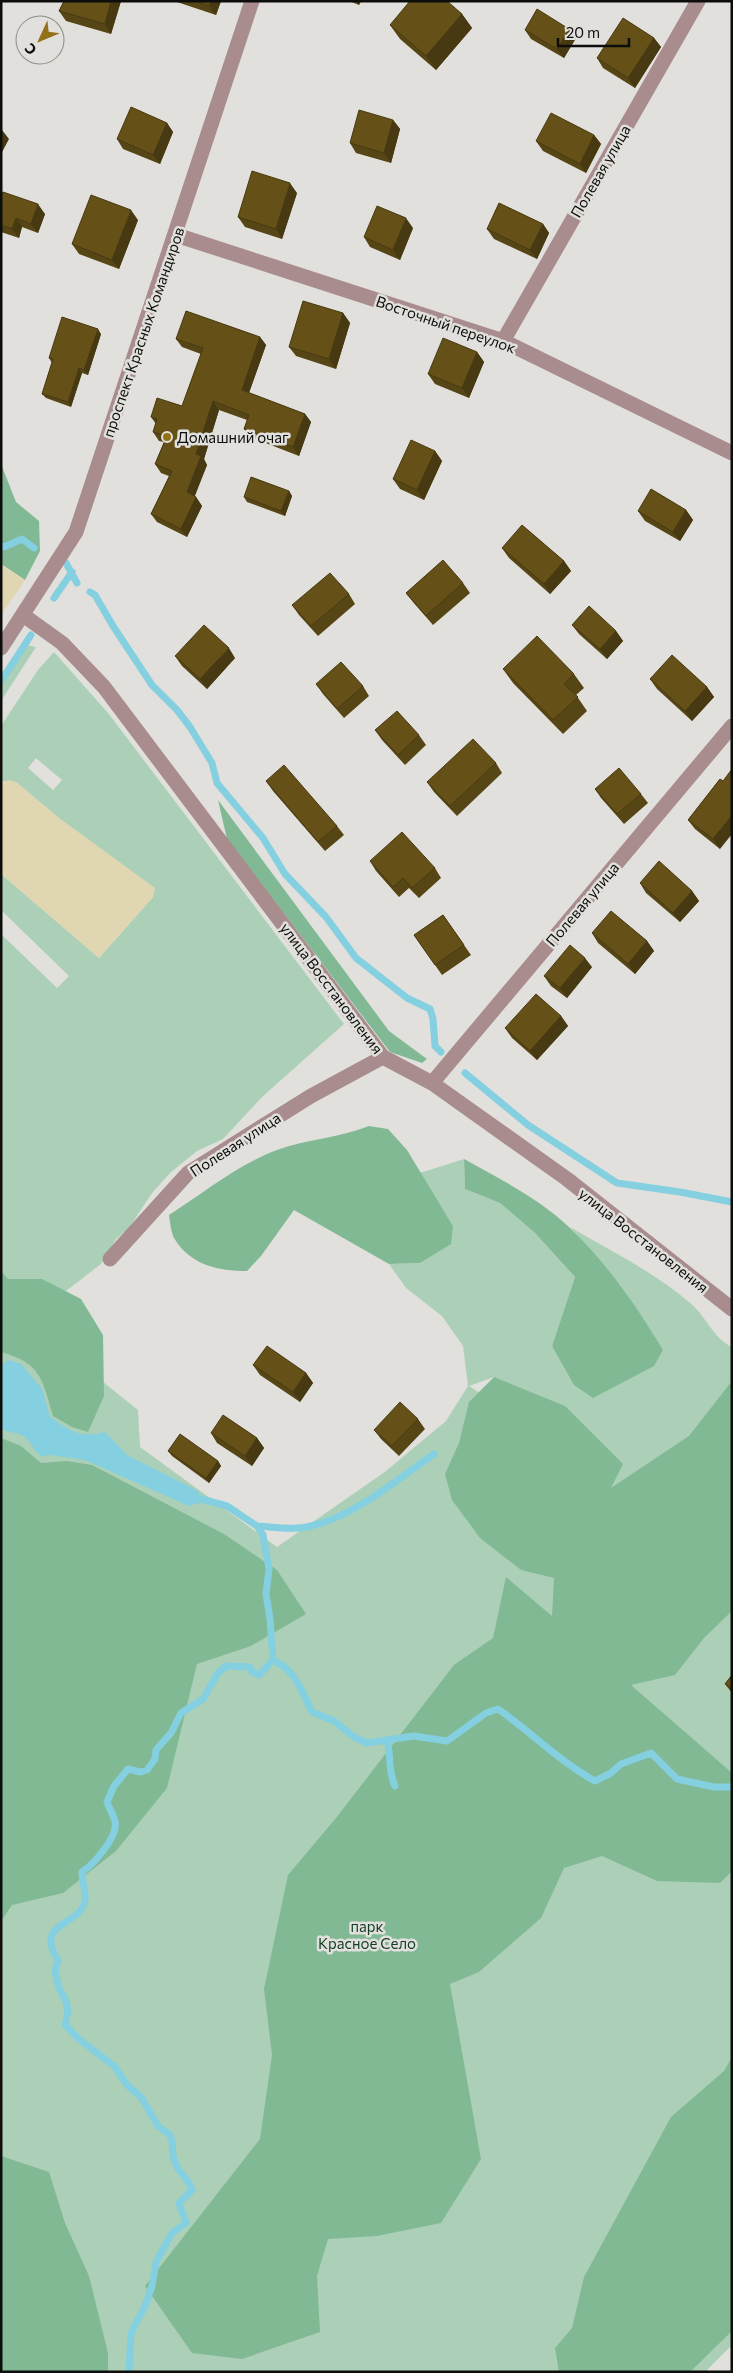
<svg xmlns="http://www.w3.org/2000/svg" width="733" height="2373" viewBox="0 0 733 2373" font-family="Commissioner,sans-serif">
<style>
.green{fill:#abd0b7;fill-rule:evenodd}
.forest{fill:#82b995}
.sand{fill:#e0d6b2}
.water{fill:#84cfe0}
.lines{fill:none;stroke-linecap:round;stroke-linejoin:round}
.stream{stroke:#84cfe0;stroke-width:7}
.minor{stroke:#a88c8e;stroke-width:15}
.wall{fill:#574615}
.shaded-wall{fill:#473911}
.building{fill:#655118;stroke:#473911}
.poi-dot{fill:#947019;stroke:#e1e0dc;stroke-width:2}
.labels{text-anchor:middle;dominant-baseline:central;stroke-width:5;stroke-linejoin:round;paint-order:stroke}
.street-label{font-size:15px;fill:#0d0d0b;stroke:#e1e0dc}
.poi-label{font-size:15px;fill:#0d0d0b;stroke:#e1e0dc;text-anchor:start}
.park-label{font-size:15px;fill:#123d25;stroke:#e1e0dc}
</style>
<rect width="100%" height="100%" fill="#e1e0dc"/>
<!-- green -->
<path class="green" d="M22,644L36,647L1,701V676Z
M54,652L108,713L344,1024L263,1096L223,1139L197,1151L170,1173L152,1193L129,1228L116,1239L101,1264L27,1321L138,1410L140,1447L277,1547L386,1471L446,1421L468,1386L463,1346L442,1316L406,1288L389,1264L420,1263L453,1226L420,1173L464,1159L465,1189L500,1203L535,1233L575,1277L552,1346L553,1348L630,1300L604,1267L570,1227C611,1251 654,1272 690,1303C706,1316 713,1338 732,1347V1688L730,1691L732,1693V2345L705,2372H1V934L57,988L69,976L1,910V874L99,958L153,897L16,782L3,781L1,783V726L38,670ZM36,758L62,780L53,790L28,768ZM494,1377L511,1413L469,1386Z"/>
<!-- forest -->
<path class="forest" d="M1,464L16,502L39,521L40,551L25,580L1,564Z
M218,800L389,1031L427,1059L422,1063L390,1052L227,839Z
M369,1126L388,1129L407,1150L453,1226L451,1244L420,1263L389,1264L294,1210L261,1256L247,1271C218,1271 190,1265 174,1238C171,1232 170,1222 169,1215C205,1192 237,1165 277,1150C307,1139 339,1138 369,1126Z
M464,1159C500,1179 540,1199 570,1228C607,1263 637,1307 663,1350L654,1366L593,1398L574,1385L552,1346L575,1277L535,1233L500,1203L465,1189Z
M1,1271L8,1279H42L81,1299L103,1335L104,1396L88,1432L72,1427L53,1416C42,1380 42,1363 1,1352Z
M494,1377L565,1406L623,1464L611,1488L689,1436L732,1381V1611L704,1638L675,1675L631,1685L732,1773V1871L720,1883L657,1881L602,1856L564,1868L541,1918L479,1972L450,1984L481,2159L441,2223L377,2236L328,2239L317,2276L320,2332L242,2359L192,2353L145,2286L260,2139L272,2055L264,1989L288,1875L336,1818L454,1665L493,1638L506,1577L552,1616L554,1578L521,1570L480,1538L452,1500L445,1474L459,1443L469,1402Z
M1,1438L21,1446L41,1463L67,1461L92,1465L224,1534L277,1570L306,1614L251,1646L197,1664L167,1788L116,1851L63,1893L12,1905L1,1921Z
M732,2057V2331L690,2372H559L555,2348L572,2328L584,2277L671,2117L724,2071Z
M1,2156L49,2172L65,2223L89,2276L108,2353V2372H1Z"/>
<!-- sand -->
<path class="sand" d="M1,564L25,580L1,615Z
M9,780L16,782L55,815L155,888L153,897L99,958L1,874V783Z"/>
<!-- water -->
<path class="water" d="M8,1360L21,1364L42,1389L50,1417C71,1431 80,1439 105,1432L127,1455L198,1491L202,1502L189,1506L85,1460L50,1455L41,1456C33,1450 32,1443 25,1437C18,1432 9,1433 1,1429V1365Z"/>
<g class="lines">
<!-- stream -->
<path class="stream" d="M1,546L4,547L22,539L34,548
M66,563L77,583
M90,592L95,595L113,626L152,685L177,710L190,727L212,763L217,783L263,838L285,874L326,917L356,958L407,998L430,1009L433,1019L435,1046L441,1052
M54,598L72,572
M1,681L31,635
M465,1073L528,1125L617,1183L680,1192L732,1202
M257,1526C273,1527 292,1530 307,1527C354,1517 395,1481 434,1454
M273,1660C296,1671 301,1690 312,1712L334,1721L354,1737L367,1743L414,1736L447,1741L486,1713L498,1709C531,1732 560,1762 595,1781L611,1773L621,1764L651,1753L677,1779L714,1787H732
M387,1741C392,1758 387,1769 395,1786
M129,2372L131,2333L145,2306L152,2286L156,2262L172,2233L186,2223L179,2203L192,2190C189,2179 179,2173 175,2163C171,2154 174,2144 170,2135L158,2126L141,2097L127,2085L114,2066L80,2040L65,2025L68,2012L66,2001L59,1988L55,1971L58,1960C33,1921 81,1927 85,1900C86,1892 82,1881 82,1872C93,1865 119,1836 115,1821C113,1814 109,1808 107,1802L114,1786L128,1769L140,1772L147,1770L155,1759L156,1750L171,1733L181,1713L203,1699L218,1673L226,1666L250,1667L252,1672L259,1675L273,1660L270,1619L266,1594L269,1569L263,1535L257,1526L227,1506L194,1497"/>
<!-- minor -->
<path class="minor" d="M176,235L503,341L732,453
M503,341L698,1
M23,615L62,643L104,687L383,1057L432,1083L567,1179L732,1309
M1,648L76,532L252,1
M432,1083L732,726
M110,1259L188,1173L311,1096L383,1057"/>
</g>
<!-- wall -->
<path class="wall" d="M64,1H121L111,34L66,21L59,11Z
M174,1H221L216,15Z
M349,1H361L359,5Z
M462,14L472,28L436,70L400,39L390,25Z
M525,30L576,38L564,58L531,39Z
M654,38L661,47L635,88L603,68L597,58Z
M393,120L400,129L391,163L356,153L350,143Z
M167,123L173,132L160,164L123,149L117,139Z
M594,135L601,144L586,173L543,151L536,141Z
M297,193L282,239L245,227L238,217Z
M1,197L45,214L38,233L22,227L19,238L1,232Z
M138,220L119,269L79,254L72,244Z
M543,224L549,233L537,259L494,239L487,229Z
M413,228L400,260L370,247L364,237Z
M343,313L350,323L336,369L296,356L289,347Z
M101,334L88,375L82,373L71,407L46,398L42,394L52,363L49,358Z
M260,337L266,345L249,393L305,414L311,422L299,456L250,437L244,429L247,420L219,410L204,459L207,465L194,496L196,497L202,506L187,537L157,522L151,514L169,476L161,473L155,464L164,442L159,441L153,432L156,424L151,417L182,406L201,354L182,347L176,339Z
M477,352L484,362L469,398L435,384L428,374Z
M435,451L442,461L424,500L400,489L393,479Z
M289,491L292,496L285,516L247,502L244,497Z
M686,510L693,520L680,541L645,521L638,511Z
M502,548L564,561L571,571L550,594L509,558Z
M463,583L470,593L433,625L413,602L406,593Z
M349,594L355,604L318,636L299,615L292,605Z
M572,625L616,631L623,641L607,659L579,634Z
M175,656L235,658L207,689L182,666Z
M503,669L574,674L584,688L576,695L587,711L563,734L513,683Z
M650,679L707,687L714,697L692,721L657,689Z
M316,684L363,686L369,696L344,718L323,694Z
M375,730L419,735L426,745L405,765L382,740Z
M496,763L502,773L457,816L434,792L427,782Z
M720,779V849L695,829L688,820Z
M266,781L337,826L344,835L325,851L273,791Z
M595,789L641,794L648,803L624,824L601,798Z
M370,861L435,868L441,878L419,898L409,888L399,897L376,871Z
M640,883L692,891L699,901L680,922L646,893Z
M443,915L471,955L442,975L414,935Z
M592,933L647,941L654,951L635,974L598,943Z
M592,967L567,998L551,986L544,976Z
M561,1016L568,1026L537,1060L512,1038L505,1028Z
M253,1365L306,1373L313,1383L300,1402L260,1375Z
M418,1419L425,1429L399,1456L381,1439L374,1430Z
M211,1433L257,1438L264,1448L252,1466L217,1443Z
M168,1451L218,1461L221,1466L209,1483L172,1456Z
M732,1675V1693L725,1684Z"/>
<!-- shaded-wall -->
<path class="shaded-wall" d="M111,1H121L111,34L105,24Z
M211,1H221L216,15L209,6Z
M356,1H361L359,5Z
M462,14L472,28L436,70L426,56Z
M569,29L576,38L564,58L557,49Z
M654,38L661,47L635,88L628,78Z
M393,120L400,129L391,163L384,153Z
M167,123L173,132L160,164L153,155Z
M2,130L9,139L1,154V132Z
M594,135L601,144L586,173L580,164Z
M290,183L297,193L282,239L276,229Z
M38,204L45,214L38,233L31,224Z
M131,210L138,220L119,269L112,260Z
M16,218L22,227L19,238L12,229Z
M406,218L413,228L400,260L393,250Z
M543,224L549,233L537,259L530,250Z
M343,313L350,323L336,369L329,359Z
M98,329L101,334L88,375L84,370Z
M260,337L266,345L247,398L242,390Z
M477,352L484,362L469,398L462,388Z
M79,368L82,373L71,407L68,402Z
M213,401L219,410L204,459L207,465L193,501L187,492L196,454Z
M305,414L311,422L299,456L293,447Z
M435,451L442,461L424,500L417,490Z
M289,491L292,496L285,516L281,511Z
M196,497L202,506L187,537L181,529Z
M686,510L693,520L680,541L673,532Z
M564,561L571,571L550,594L544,584Z
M616,631L623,641L607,659L600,649Z
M229,648L235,658L207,689L200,679Z
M707,687L714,697L692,721L685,711Z
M732,815V834L720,849L713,839Z
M692,891L699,901L680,922L673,913Z
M647,941L654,951L635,974L628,964Z
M585,958L592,967L567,998L560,988Z
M561,1016L568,1026L537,1060L530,1051Z
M306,1373L313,1383L300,1402L293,1392Z
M257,1438L264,1448L252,1466L245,1456Z
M218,1461L221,1466L209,1483L206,1478Z"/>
<!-- building -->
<path class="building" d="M64,1H111L105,24L59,11Z
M196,1H211L209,6Z
M410,1H447L462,14L426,56L390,25Z
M537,9L569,29L557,49L525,30Z
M623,18L654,38L628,78L597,58Z
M131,107L167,123L153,155L117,139Z
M359,110L393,120L384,153L350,143Z
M551,113L594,135L580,164L536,141Z
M252,171L290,183L276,229L238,217Z
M3,192L38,204L31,224L16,218L12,229L1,225V197Z
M91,195L131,210L112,260L72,244Z
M499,203L543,224L530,250L487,229Z
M377,206L406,218L393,250L364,237Z
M303,301L343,313L329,359L289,347Z
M186,311L260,337L242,390L305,414L293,447L244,429L249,415L213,401L196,454L201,456L187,492L196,497L181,529L151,514L172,471L155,464L167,436L153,432L157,419L151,417L157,398L182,406L203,348L176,339Z
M62,317L98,329L84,370L79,368L68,402L42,394L53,359L49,358Z
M443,338L477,352L462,388L428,374Z
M411,440L435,451L417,490L393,479Z
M251,477L289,491L281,511L244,497Z
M651,489L686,510L673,532L638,511Z
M522,525L564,561L544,584L502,548Z
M443,560L463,583L426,616L406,593Z
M330,573L349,594L311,626L292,605Z
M589,606L616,631L600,649L572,625Z
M204,625L229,648L200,679L175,656Z
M537,636L574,674L564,684L578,697L553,720L503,669Z
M672,655L707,687L685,711L650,679Z
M341,662L363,686L337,709L316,684Z
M397,711L419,735L398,755L375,730Z
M473,739L496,763L450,806L427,782Z
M284,765L337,826L318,842L266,781Z
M619,768L641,794L617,814L595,789Z
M732,769V815L713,839L688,820L720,779L723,781Z
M402,832L435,868L412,888L403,878L393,887L370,861Z
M659,861L692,891L673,913L640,883Z
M611,911L647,941L628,964L592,933Z
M443,915L464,945L435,965L414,935Z
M570,945L585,958L560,988L544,976Z
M536,994L561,1016L530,1051L505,1028Z
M267,1346L306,1373L293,1392L253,1365Z
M400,1402L418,1419L392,1446L374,1430Z
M223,1415L257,1438L245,1456L211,1433Z
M180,1434L218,1461L206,1478L168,1451Z
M732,1675V1689L725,1684Z"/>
<!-- markers -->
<circle class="poi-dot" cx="167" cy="437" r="5"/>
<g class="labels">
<!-- street labels -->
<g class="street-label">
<text transform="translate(600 171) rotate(-60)">Полевая улица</text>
<text transform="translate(446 324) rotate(19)">Восточный переулок</text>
<text transform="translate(143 332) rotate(-71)">проспект Красных Командиров</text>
<text transform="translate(582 904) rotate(-50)">Полевая улица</text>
<text transform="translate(332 988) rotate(53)">улица Восстановления</text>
<text transform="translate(235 1144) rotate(-33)">Полевая улица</text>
<text transform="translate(644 1240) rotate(38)">улица Восстановления</text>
</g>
<!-- poi labels -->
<g class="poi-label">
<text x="177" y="437">Домашний очаг</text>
</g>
<!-- park labels -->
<g class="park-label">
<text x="367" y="1926">парк<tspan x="367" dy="17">Красное Село</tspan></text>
</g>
</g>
<!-- border -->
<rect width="733" height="2373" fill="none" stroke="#0d0d0b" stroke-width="5"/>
<!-- north arrow -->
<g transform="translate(40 40) rotate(226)"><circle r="24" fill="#e1e0dc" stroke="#8c8c88"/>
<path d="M0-4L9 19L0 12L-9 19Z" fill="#947019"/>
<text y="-8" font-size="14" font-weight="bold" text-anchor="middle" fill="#0d0d0b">С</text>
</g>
<!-- scale -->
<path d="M558 38v8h71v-8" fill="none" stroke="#0d0d0b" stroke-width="2.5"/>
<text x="566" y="38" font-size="15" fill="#0d0d0b" stroke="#e1e0dc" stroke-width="4" paint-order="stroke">20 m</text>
</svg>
